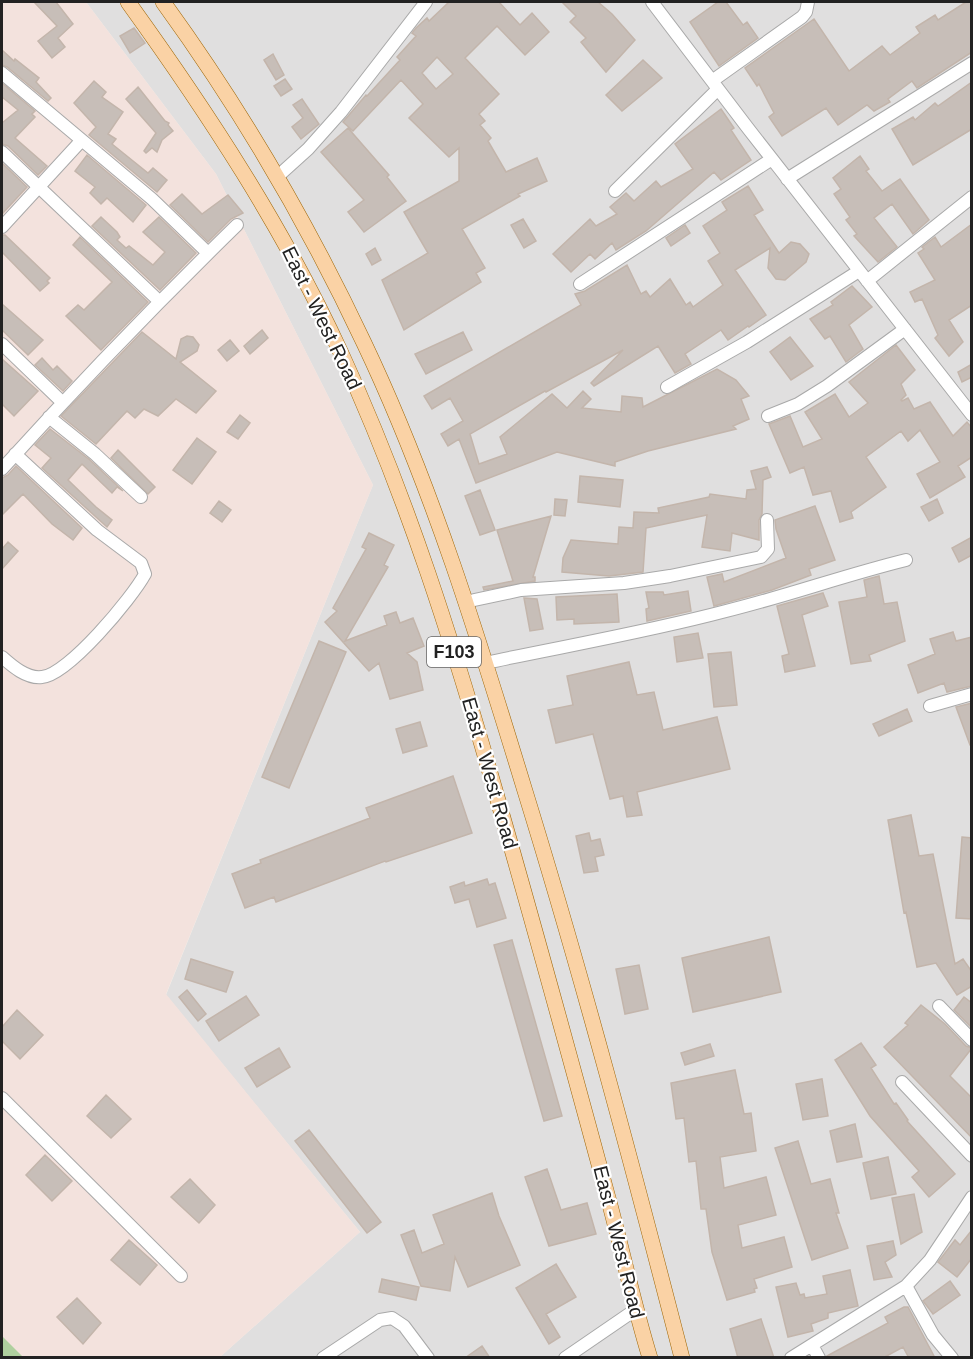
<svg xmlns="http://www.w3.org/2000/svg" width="973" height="1359" viewBox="0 0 973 1359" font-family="Arial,sans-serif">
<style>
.residential{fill:#e0dfdf}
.military{fill:#f3e2dd}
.forest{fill:#afd09f}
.building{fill:#c7beb8;stroke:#c3b5ab;stroke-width:1.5;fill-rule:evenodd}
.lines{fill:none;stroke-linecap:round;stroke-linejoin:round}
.minor-casing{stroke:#a9a9a9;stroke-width:14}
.major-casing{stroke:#9d6403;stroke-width:16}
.minor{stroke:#fff;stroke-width:12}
.major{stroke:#fad2a5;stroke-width:15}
.labels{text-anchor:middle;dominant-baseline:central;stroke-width:4.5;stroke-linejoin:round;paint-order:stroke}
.shield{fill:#fff;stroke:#646464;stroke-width:1.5}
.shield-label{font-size:18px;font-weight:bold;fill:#222}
.street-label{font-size:20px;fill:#222;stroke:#fff}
</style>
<rect width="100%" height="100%" fill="#f2eee9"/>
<!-- residential -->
<path class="residential" d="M86,2H971V1357H220L360,1232L166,995L373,485L216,174Z"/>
<!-- military -->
<path class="military" d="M2,2H86L216,174L373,485L166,994L360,1232L220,1357L2,1358Z"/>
<!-- forest -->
<path class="forest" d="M2,1336L23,1357H2Z"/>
<!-- building -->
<path class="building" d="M34,2H56L73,24L58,38L65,47L52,58L38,41L57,26Z
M449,2H499L520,25L532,13L549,32L525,55L497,26L465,58L499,94L479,114L485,121L480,125L491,138L488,141L506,172L537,158L547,181L518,194L520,196L462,229L485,268L476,273L481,282L404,330L382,280L428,253L404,212L459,181V148L449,157L409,118L423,104L401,80L353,131L343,122L366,95L367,96L400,60L397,57L416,36L412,33L416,28L427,18L429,21ZM437,57L453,74L436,89L422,73Z
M562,2H598L612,14L635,40L606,72L581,42L586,38L570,22L576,16Z
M718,2H726L743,25L747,22L758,38L719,66L690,22Z
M966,2H972V52L917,88L912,81L888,99L890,102L874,111L867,105L838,125L826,108L782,136L769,117L774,113L759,84L757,86L745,68L814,19L849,71L882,46L890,55L920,33L916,27L935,15L938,20Z
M134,28L145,43L130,53L120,36Z
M2,50L14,61L15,59L39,78L36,82L51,98L48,101L7,67L2,65Z
M273,54L284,75L276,80L264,60Z
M643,60L662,78L622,111L606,95Z
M285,79L292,89L281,96L274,86Z
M94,81L106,92L102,97L123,112L108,134L116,139L112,144L148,173L153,168L167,180L157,192L89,135L96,127L74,103Z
M972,82V129L913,165L892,129L913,117L915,120L935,103L938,106Z
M2,83L35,111L32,114L35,117L15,138L47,166L38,175L8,146L2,144V123L18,110L2,97Z
M138,87L165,121L169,123L168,125L173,131L162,140L157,152L152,148L146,153L144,151L156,133L126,99Z
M302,99L319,124L301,139L292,127L303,118L293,105Z
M721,109L734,128L731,130L751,160L721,180L714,172L646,231L616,250L612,243L595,259L590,254L571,272L553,254L590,219L596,226L617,214L610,207L626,193L634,201L656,181L661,187L693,169L675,144Z
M348,128L389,175L387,177L406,201L364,232L348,212L364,200L321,152Z
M87,155L146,205L133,222L107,198L101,204L90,193L95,187L75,171Z
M860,156L869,169L866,171L882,191L900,179L929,220L913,234L892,204L874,218L897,247L878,262L854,236L857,234L846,220L850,217L834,194L841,189L833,178Z
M2,163L27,187L2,214Z
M748,186L763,210L754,215L779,253L791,242L800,244L809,254L806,262L785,280L776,279L768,268L770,248L735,270L766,315L749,327L748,326L728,340L721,330L685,354L691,364L675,373L658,346L594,386L591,383L623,350L546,392L545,391L470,434L479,464L507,454L500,437L552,394L567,408L583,391L591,399L582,408L621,412L622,396L642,398L643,407L717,369L736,380L749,396L741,399L749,419L733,426L736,429L648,451L615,462V466L557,452L476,483L459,439L448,446L441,434L463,421L450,398L432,409L424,396L581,305L575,294L585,291L627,265L641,294L646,291L650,297L670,279L686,305L690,302L693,307L723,285L708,261L720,253L703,226L727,210L722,202Z
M182,194L202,214L228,195L243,213L231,219L208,242L170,205Z
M101,217L117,232L120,237L117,240L126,248L129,246L153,265L165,252L143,232L159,217L196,253L160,290L92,226Z
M523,219L536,241L524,248L511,225Z
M972,224V305L949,320L963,342L949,356L935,338L938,335L922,299L915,302L910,292L935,280L918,253L924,249L922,247L935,237L941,247Z
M685,225L690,233L671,246L666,238Z
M2,235H5L50,278L47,281L49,283L40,291L2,252Z
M80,237L148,302L101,350L66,316L78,305L84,310L112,282L73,245Z
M375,248L381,260L372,265L366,254Z
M852,286L872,307L849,325L863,349L846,362L830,336L825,339L810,319L833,305L831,302Z
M2,304L43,340L28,355L2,330Z
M262,330L268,338L250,354L244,346Z
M142,332L176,359L181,339L187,336L193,337L199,345L197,351L180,362L216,391L196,413L176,399L158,416L144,409L135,418L127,411L96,444L61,416Z
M463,332L472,350L426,374L415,354Z
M790,337L813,366L791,380L770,352Z
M230,340L239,351L227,361L218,350Z
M896,345L915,370L901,384L906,395L901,400L902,401L908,398L914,409L930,402L953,436L967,422L972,428V457L958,466L965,477L930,498L917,474L940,462L920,430L908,441L901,431L866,457L886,487L851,512L853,518L840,522L831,491L813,495L804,467L790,473L769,424L790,416L803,447L822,439L805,412L835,394L849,417L868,403L849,382Z
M42,358L53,370L57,366L72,381L63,391L35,365Z
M2,359L38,391L14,416L2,404Z
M972,364V377L962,382L958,372Z
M240,415L250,423L238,439L227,432Z
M50,429L90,460L123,491L117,487L112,493L82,464L68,480L96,507L112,520L107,527L42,468L51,458L35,445Z
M197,438L216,452L192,484L173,470Z
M118,450L155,487L148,494L111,458Z
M16,466L82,528L73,540L52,524L23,494L2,515V478L8,475Z
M767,467L771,477L763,480L762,514L759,520V540L732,533L730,551L702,547L707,515L646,528L643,572L609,576L562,572L563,558L571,540L618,544L619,527L633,528L634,512L659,513L658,508L709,497L710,494L746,499L747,490L756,489L751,471Z
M580,476L623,480L620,507L578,502Z
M480,490L495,530L480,535L465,496Z
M555,499L567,500L565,516L554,515Z
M937,499L943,513L929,521L921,507Z
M219,501L231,510L222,522L210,513Z
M815,506L835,560L809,569L811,575L772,590L714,606L707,577L722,574L724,582L786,558L776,529L775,520Z
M551,516L533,577H535V581L484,590L483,587L513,581L497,530Z
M369,533L394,545L384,565L388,567L345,641L387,625L384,616L396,612L400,623L413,618L424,646L407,653L417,662L423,690L390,699L379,663L369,671L325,622L337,611L333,608L366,549L362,547Z
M972,537V555L959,562L952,548Z
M8,542L18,551L2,569V549Z
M879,576L884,604L897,602L905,641L869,655L871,661L851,664L839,602L867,597L864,580Z
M688,591L691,611L647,621L646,609L649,608L646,592H663L664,595Z
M823,593L828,606L802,615L815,666L785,672L782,656L789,654L777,606Z
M617,594L619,622L574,624V619L557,620L556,597Z
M524,598L537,599L543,629L530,631Z
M953,632L956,641L972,637V686L947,692L944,683L918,693L908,665L935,654L930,639Z
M698,633L703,658L677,662L674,637Z
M319,641L346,652L289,788L262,777Z
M731,652L737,705L714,707L708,654Z
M629,662L637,695L654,692L663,730L717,717L730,769L637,792L642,815L627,817L623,796L610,799L593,734L556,743L548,710L573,705L567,676Z
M972,703V745H970L956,707Z
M907,709L912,721L879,736L873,724Z
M420,722L427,746L403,753L396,729Z
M453,776L472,833L386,862L385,861L276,902L274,897L245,908L232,874L261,863L260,860L370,818L366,808Z
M911,815L919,856L933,854L955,964L963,959L972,972V986L957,995L936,963L917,967L906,912L904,913L888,820Z
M589,833L591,841L600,839L604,855L595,857L598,871L584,873L576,836Z
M962,837L972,838V919L956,918Z
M487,879L489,885L495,883L506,918L477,927L469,899L455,903L450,887L464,882L465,886Z
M769,937L781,992L693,1012L682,958Z
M512,940L562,1116L544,1121L494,945Z
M191,959L233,972L226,992L185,979Z
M639,965L648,1009L625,1014L616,969Z
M187,990L206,1014L198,1021L179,997Z
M246,996L259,1015L219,1041L206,1021Z
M964,997L972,1003V1028L954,1010Z
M921,1005L945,1024L966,1046L972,1048L950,1076L972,1098V1138L884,1047L908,1025L905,1023Z
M17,1010L43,1035L20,1059L2,1041V1027Z
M861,1043L876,1065L871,1068L894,1104L896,1103L908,1120L907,1121L955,1174L929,1197L912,1177L919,1171L870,1116L835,1060Z
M710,1044L714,1056L685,1065L681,1053Z
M279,1048L290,1067L257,1087L245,1068Z
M735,1070L744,1114L751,1113L756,1151L720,1157L724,1188L766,1177L776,1215L738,1225L742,1248L784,1237L792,1267L754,1279L757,1288L754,1289L755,1292L727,1300L712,1252L706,1209H701L696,1161L689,1162L684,1118L676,1119L671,1083Z
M822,1079L828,1116L803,1120L796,1084Z
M106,1095L131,1119L111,1138L87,1116Z
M855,1124L862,1157L837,1162L830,1131Z
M309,1130L381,1222L367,1233L295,1141Z
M798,1141L811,1184L830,1179L839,1213H836L848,1248L812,1260L775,1148Z
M45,1155L72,1181L52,1201L26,1175Z
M888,1157L896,1194L871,1199L863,1163Z
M547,1169L561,1210L587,1203L596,1234L549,1246L525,1177Z
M190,1179L215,1205L199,1223L171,1197Z
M492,1193L499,1216L520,1265L468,1287L455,1257L450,1291L421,1286L401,1235L414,1230L422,1253L444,1244L433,1215Z
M914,1194L922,1232L901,1244L892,1198Z
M972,1230V1258L957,1277L938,1262L955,1240L960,1245Z
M129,1240L157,1265L140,1285L111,1260Z
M893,1241L896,1255L885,1262L892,1277L874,1280L867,1246Z
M556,1264L576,1297L546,1314L560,1337L549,1344L516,1288Z
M850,1270L858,1306L828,1313V1318L811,1324L813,1331L788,1337L776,1287L796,1283L800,1295L804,1294L805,1298L827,1294L823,1276Z
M382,1279L419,1287L416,1300L379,1292Z
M950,1281L960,1295L933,1314L923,1301Z
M77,1298L101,1323L83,1344L57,1317Z
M904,1307H908L935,1358H909L903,1347L883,1358H827V1356L888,1323L885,1317Z
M761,1319L774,1358H738L730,1329Z
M482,1346L490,1358H465Z"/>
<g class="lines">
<defs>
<path id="minor" d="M652,2L747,127L972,415
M2,73L152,199L208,253
M712,81L802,17L806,12L808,2
M2,152L159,301
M277,177L308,149L341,112L426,2
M787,179L972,63
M615,191L718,89
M2,227L81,141
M867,281L972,197
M580,284L772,159
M2,344L62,402
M667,387L747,342L859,271
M768,416L798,404L827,386L905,329
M49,417L95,454L141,497
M2,469C78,385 156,304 237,225
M465,602L521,590L624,583L670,576L761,557L768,549L767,520
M2,657C12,666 27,679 42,677C68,675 132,598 145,574L141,563L97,530L15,454
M485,663C565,646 647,632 726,611C787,596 845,575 906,560
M930,706L972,694
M939,1006L972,1040
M902,1082L972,1156
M2,1098L181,1276
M906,1286L933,1335L952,1358
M812,1345L819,1358
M323,1358L380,1320L392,1318L404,1326L428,1358
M565,1358L635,1310
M791,1358L906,1286L930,1260L972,1197"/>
<path id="major" d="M128,2C208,113 284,229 341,353C407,496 454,646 497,797C535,929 571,1061 607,1194C622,1248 633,1303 650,1358
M163,2C240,108 308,224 364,343C432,486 479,640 525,791C583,979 633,1168 682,1358"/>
</defs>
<!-- minor casing -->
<use href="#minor" class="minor-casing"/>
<!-- major casing -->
<use href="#major" class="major-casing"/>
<!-- minor -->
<use href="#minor" class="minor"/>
<!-- major -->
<use href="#major" class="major"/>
</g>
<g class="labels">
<!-- shield labels -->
<rect class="shield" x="427" y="637" width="54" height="30" rx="4.5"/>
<g class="shield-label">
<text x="454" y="652">F103</text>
</g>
<!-- street labels -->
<g class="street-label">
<text transform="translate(322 318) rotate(64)">East - West Road</text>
<text transform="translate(490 773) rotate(74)">East - West Road</text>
<text transform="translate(619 1242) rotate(76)">East - West Road</text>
</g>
</g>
<!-- border -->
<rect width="973" height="1359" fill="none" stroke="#222222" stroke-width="6"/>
</svg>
